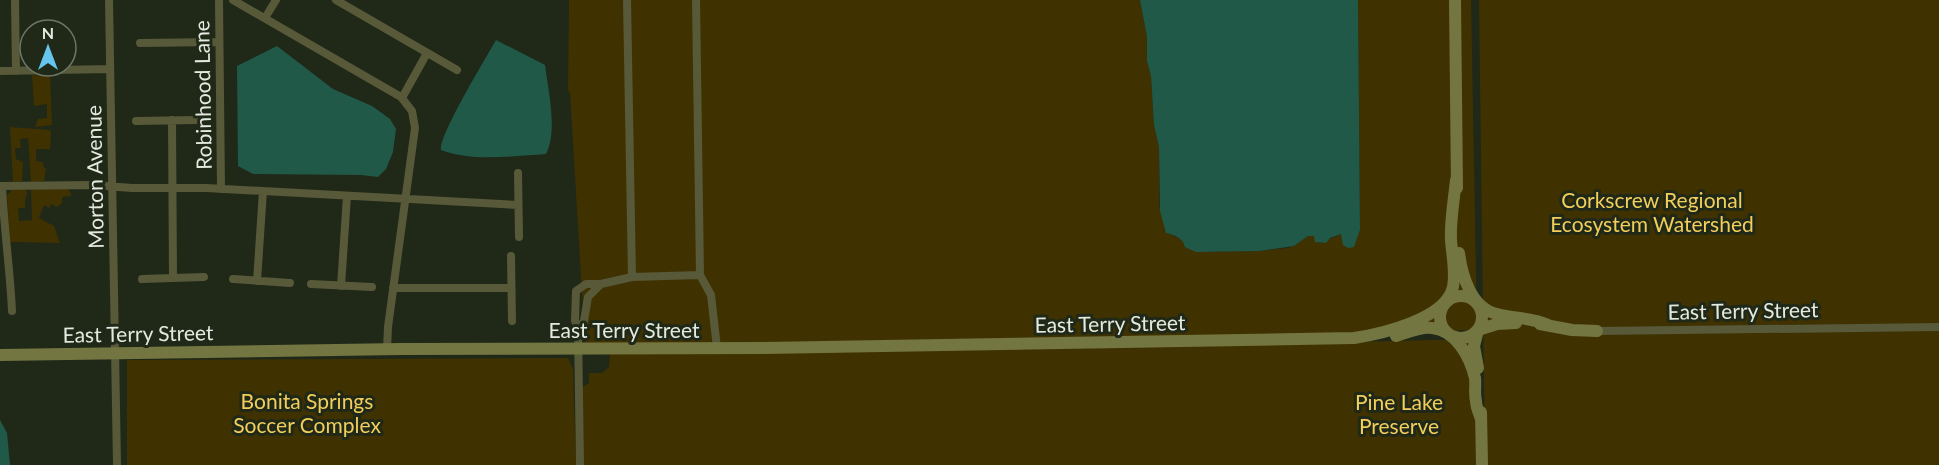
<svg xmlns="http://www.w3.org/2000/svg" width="1939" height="465" viewBox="0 0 1939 465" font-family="Lato,sans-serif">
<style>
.green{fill:#3f3200}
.water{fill:#215948}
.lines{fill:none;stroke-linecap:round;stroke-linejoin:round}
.street{stroke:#575939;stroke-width:8}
.secondary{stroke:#737641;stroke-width:12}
.labels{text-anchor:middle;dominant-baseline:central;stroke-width:6;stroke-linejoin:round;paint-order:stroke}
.street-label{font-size:21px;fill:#e4eae0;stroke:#202818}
.park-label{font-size:21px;fill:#f2ce5a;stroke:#202818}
</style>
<rect width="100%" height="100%" fill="#202818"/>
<!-- green -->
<path class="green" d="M569,0H1140L1147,37V61L1151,76L1154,125L1159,147V205L1166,232L1207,252L1259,251L1288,248L1294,246L1308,236H1314L1317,242L1321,243L1341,234L1343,239L1354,247L1360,230L1358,0H1471L1477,330L1112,339L585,344L570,92L568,91Z
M1479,0H1939V465H1485Z
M32,75L50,76L52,125L35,127L38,119L47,118V104L34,106Z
M10,127L50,130L51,133L50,149H36V161L43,162L44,168H46L44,181L31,182L28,138L20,139L21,148H15L16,159L23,162L22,181L13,182Z
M68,188L71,193V196L62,197V203L57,207L51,204L49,208L44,205L39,218L54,226L60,243L10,242L7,195L12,190L26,189L27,194L25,200V208H18L19,221L32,220L31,189Z
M1477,339L1478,465H582L581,388L589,383V373H602L609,367L610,353L1131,347Z
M568,358L573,369L576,465H127V360Z"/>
<!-- water -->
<path class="water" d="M1140,0H1358L1360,230L1354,247L1348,248L1343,245L1341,234L1330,238L1326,243L1315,242L1314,236H1308L1294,246L1259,251L1196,252L1185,247C1183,238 1175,235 1166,233L1160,211L1159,147L1154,125L1151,76L1147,61V37Z
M496,40L545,65C548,90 558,131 546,154C513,156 473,162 441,150C439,135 486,58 496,40Z
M277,46L333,89L372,106L390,119L396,129L393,152L386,169L378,177L361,175L253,174L238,166L237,66Z
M0,420L7,433L10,465H0Z"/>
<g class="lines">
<!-- street -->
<path class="street" d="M15,0L16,71
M109,0L117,465
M219,0L221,189
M233,0L401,97L412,111L415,128L388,327L387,349
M336,0L457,70
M627,0L632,277
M696,0L700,275
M265,18L276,0
M140,43L218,42
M0,71L110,69
M402,98L427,53
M172,120L173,278
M136,121L196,120
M518,173L519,237
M0,186L93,185L132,188H206L518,205
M2,186C4,228 10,269 12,311
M511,256L512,321
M142,279L204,277
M233,279L290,283
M257,281L263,191
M311,284L372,287
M341,286L347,196
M393,288H511
M578,328L575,321L576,291L586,284H601
M1597,331L1939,327
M580,465L578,328L584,321L588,297L601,284L632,277L700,275L711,295L717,348"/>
<!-- secondary -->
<path class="secondary" d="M1455,0L1457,188
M1459,253C1462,276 1471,308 1497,314C1514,319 1531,317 1548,325
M1440 317a21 21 0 1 1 42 0a21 21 0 1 1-42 0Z
M1540,324L1572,330L1597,331
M1396,336C1407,333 1421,326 1432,328C1456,330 1470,357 1475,378C1476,386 1474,393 1476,401C1476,407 1479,413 1481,419
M0,355L401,349L764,348L1354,338C1381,334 1446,319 1453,287C1456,272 1452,255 1451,240C1450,220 1454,200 1456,180
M1478,368L1474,346L1478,330L1497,324L1516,323
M1481,412L1482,465"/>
</g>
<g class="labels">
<!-- street labels -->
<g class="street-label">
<text transform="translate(202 95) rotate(-91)">Robinhood Lane</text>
<text transform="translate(94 177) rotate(-91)">Morton Avenue</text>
<text transform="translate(1743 310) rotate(-1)">East Terry Street</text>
<text transform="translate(1110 323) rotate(-1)">East Terry Street</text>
<text x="624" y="329">East Terry Street</text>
<text transform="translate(138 333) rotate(-1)">East Terry Street</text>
</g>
<!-- park labels -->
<g class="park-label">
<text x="1652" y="199">Corkscrew Regional<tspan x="1652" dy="24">Ecosystem Watershed</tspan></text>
<text x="307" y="400">Bonita Springs<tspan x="307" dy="24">Soccer Complex</tspan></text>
<text x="1399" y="401">Pine Lake<tspan x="1399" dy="24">Preserve</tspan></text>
</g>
</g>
<!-- north arrow -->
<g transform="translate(48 48)"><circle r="28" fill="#202818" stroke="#6e7668" stroke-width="1.5"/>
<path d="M0-4.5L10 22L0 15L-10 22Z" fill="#65c5ee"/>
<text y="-9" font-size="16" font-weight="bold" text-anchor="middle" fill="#e4eae0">N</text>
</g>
</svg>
